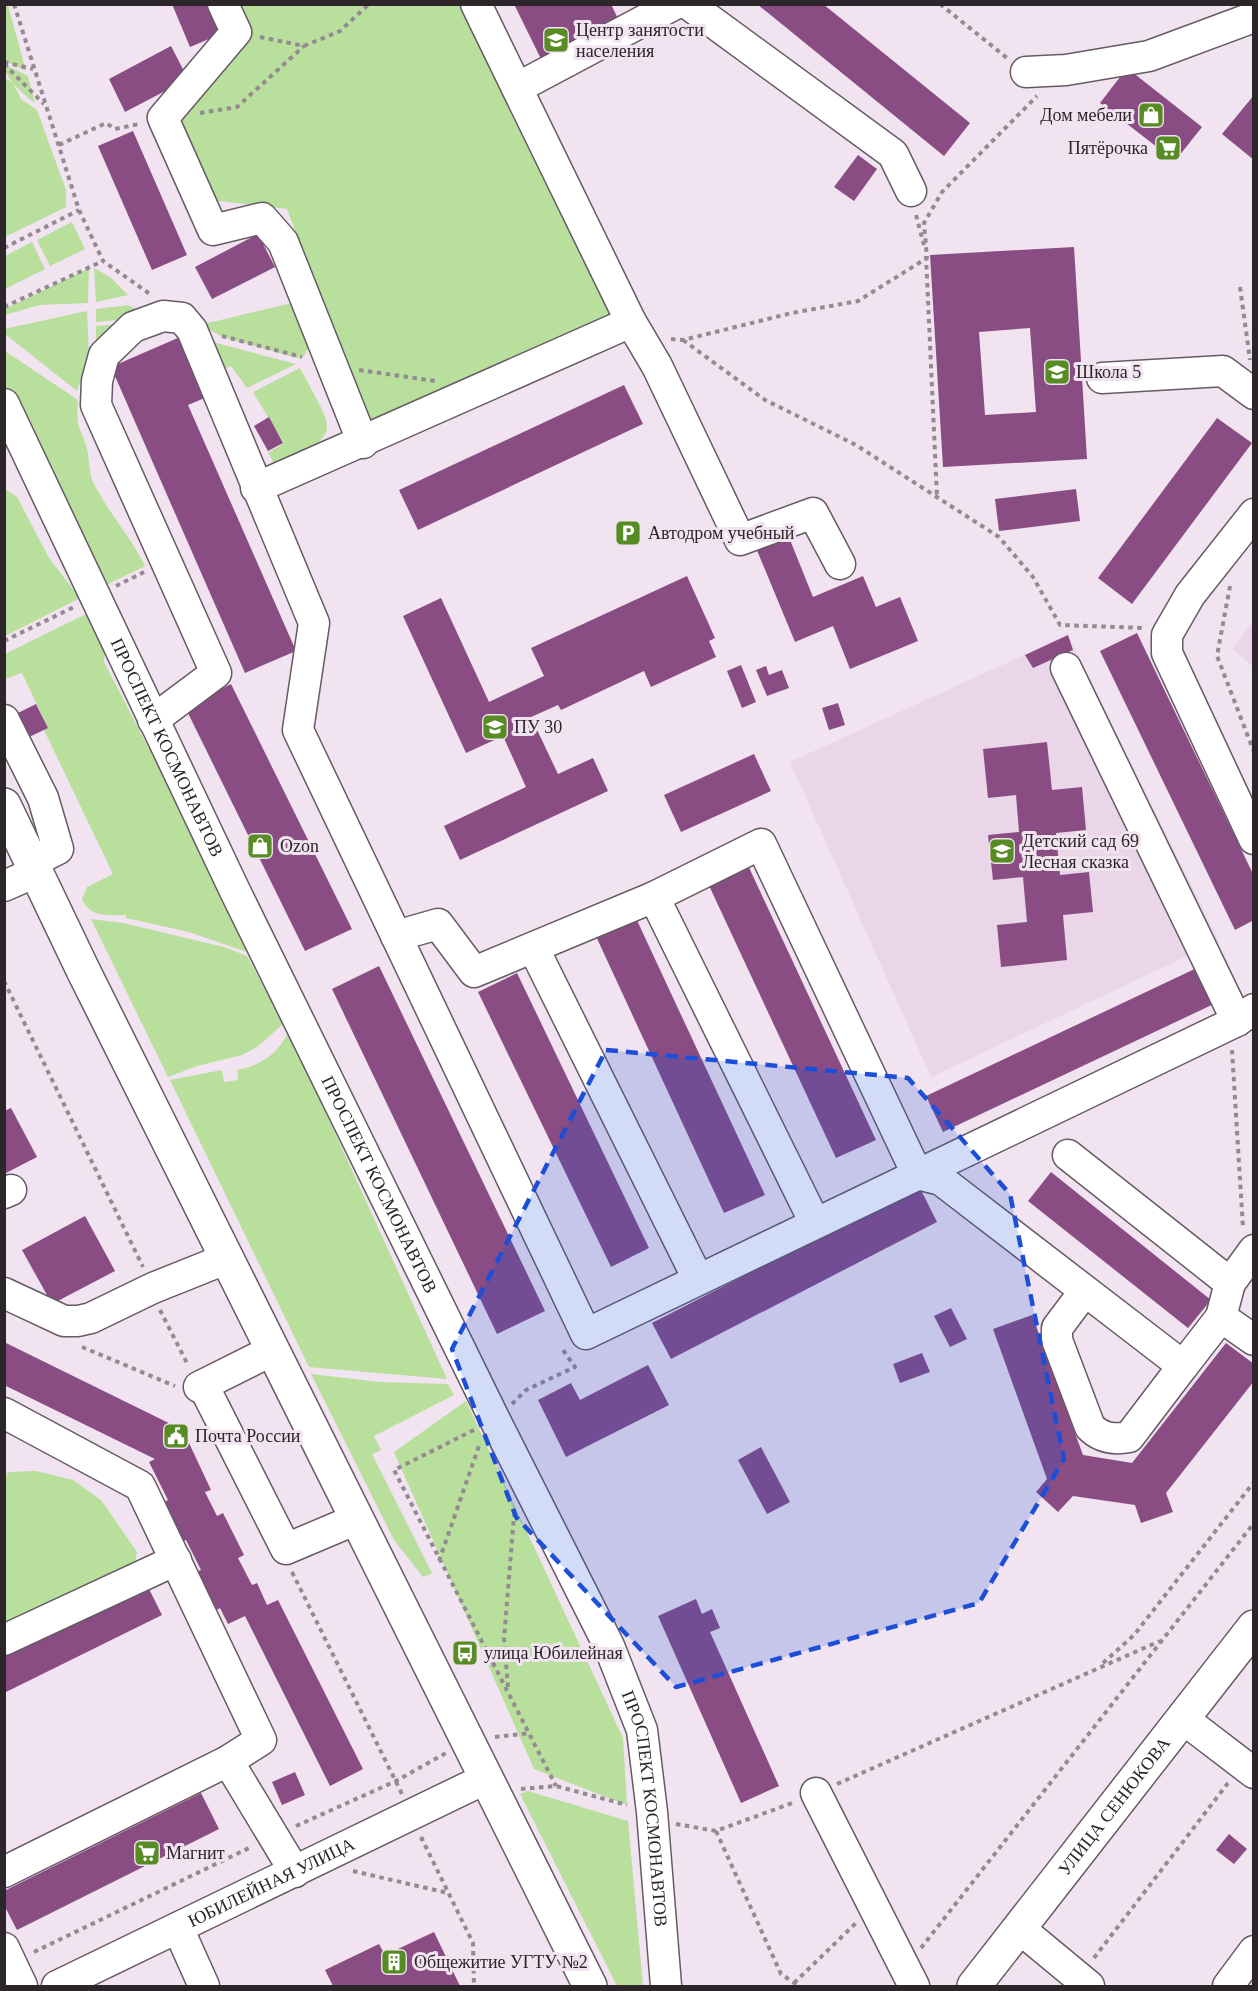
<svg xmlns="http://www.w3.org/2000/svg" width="1258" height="1991" viewBox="0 0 1258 1991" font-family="Georgia,serif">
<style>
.built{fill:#ead6e8}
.green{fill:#b8df9c}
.building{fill:#894d83;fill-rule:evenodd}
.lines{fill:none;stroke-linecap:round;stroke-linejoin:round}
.minor-casing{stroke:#665a64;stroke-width:33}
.major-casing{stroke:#665a64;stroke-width:36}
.path{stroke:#948a92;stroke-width:4;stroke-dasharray:4.5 4.5;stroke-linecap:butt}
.minor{stroke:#fff;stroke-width:30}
.major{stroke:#fff;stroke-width:33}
.marked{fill:#1d4ed8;fill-opacity:0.2;stroke:#1d4ed8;stroke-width:4.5;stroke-dasharray:12 8;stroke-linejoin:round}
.labels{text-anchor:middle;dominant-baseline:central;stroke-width:6;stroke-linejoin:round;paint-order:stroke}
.poi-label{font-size:18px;fill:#2c262b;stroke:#f1e3ef;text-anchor:start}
.street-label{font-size:18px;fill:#2c262b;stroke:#f1e3ef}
</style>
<rect width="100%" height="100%" fill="#f1e3ef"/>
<!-- built -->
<path class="built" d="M1253,621V667L1233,649Z
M1068,635L1219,941L931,1077L790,762Z"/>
<!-- green -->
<path class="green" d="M4,5H8L26,71L5,61Z
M234,5H460L611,314L367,426L287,209L211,200L178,127L209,80Z
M4,64L28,76L35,103C24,95 4,78 4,64Z
M4,77L13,83L21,99L37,110L66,190V207L5,237Z
M72,222L85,249L50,266L37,240Z
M32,242L45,269L5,289V256Z
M89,268L88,303L39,305L5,315V309Z
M94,268L110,277L128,295L96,302Z
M292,303L310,345L303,357L297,358L223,337L200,325Z
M128,305L136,309L127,319L96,322V309Z
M87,311L89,356L77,391L5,334L4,329Z
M129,323L96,342V326Z
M209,341L296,364L247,388L231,366L220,371Z
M5,351L78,400C76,427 78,422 86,445C90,457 88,470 93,482C108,512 130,536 145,566L100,588L5,389Z
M300,368C333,432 347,433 275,465L268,453L284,443L253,392Z
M5,489L17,497L49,558L80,598L5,636Z
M88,613L105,648L104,662L148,747L161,761L247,952L189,932L126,918V915C108,915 90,918 82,899L87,887L113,874L44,730L48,728L22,673L5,679V654Z
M91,919L123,923L224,947L247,956L284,1023L257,1047L242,1055L197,1066L168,1077Z
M289,1032L447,1379L309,1367L170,1080L222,1070L224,1082L238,1080L237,1070C263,1064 275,1056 289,1032Z
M311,1374L379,1382L448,1384L454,1395L374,1436L381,1450L372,1454L432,1573L423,1577L394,1540Z
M466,1401L623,1738L627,1805L534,1769L394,1452Z
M36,1471L73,1480L101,1500L137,1552L133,1572L5,1625L4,1482L8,1472Z
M528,1791L628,1821L643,1986H617L520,1794Z"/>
<!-- building -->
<path class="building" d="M172,4H216L228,31L190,47Z
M514,4H611L619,21L541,59Z
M757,4H823L970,123L944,156Z
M171,46L188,79L125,112L109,79Z
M1127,68L1202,127L1175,161L1100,103Z
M1254,95V160L1222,134Z
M133,131L187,255L152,270L98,146Z
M858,155L877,169L854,201L834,187Z
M258,234L275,267L212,299L195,267Z
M1074,247L1087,459L943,467L930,255ZM1030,328L1036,412L985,415L979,332Z
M180,337L207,397L188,405L296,651L245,673L111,367Z
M624,385L643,424L418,530L399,490Z
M269,417L283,443L268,451L254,426Z
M1217,418L1252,443L1132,604L1098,578Z
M1076,489L1080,521L999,531L995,499Z
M786,530L813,597L863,576L876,607L900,597L918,641L850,669L833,626L795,642L754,543Z
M687,576L715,638L709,641L716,657L651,687L644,671L561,710L558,705L531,717L558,774L593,758L608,791L460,860L444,826L526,787L503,736L466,753L403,616L441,598L489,702L544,676L531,648Z
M1137,633L1254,876V920L1235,930L1100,651Z
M1068,635L1073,650L1033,668L1025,655Z
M741,665L756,702L742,708L727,671Z
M766,666L769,675L782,670L789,688L767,696L756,670Z
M231,684L352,929L305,951L185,707Z
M838,703L845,725L829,730L822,708Z
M4,704L12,716L36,704L48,728L23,740L4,745Z
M1047,742L1052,790L1082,787L1086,830L1056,833L1060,875L1089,872L1093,912L1063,915L1067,960L1001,967L997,925L1027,922L1023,877L993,880L988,835L1019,832L1016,795L988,798L983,749Z
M754,754L771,791L681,832L664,795Z
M745,859L876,1140L836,1158L705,877Z
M634,914L765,1195L724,1213L594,932Z
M379,966L545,1311L497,1334L332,989Z
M1201,966L1218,1002L943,1132L926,1096Z
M517,973L649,1248L611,1267L478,992Z
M11,1108L37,1157L4,1174V1111Z
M1051,1172L1211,1300L1188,1328L1028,1201Z
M919,1186L937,1222L671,1359L652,1323Z
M85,1216L115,1271L52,1304L22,1250Z
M951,1308L967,1339L950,1347L934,1316Z
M1032,1315L1083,1455L1132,1463L1226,1343L1254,1364V1381L1166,1493L1173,1512L1141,1523L1135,1505L1073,1496L1058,1512L1036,1492L1047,1479L993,1329Z
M4,1342L187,1432L180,1447L189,1443L211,1490L205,1492L217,1516L223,1513L244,1555L238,1558L252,1585L257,1583L267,1605L278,1600L363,1769L330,1786L245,1616L228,1624L220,1608L213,1612L194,1573L201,1570L186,1540L179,1543L160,1504L168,1500L149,1462L155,1459L4,1385Z
M922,1353L930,1372L900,1383L893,1364Z
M648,1365L669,1405L566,1457L538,1400L571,1383L580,1400Z
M761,1447L790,1502L767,1514L738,1460Z
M144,1579L162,1615L4,1693V1648Z
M696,1599L702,1614L712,1609L720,1628L710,1632L779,1786L741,1803L658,1616Z
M295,1772L305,1795L282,1805L272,1782Z
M201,1793L219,1829L17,1930L4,1905V1891Z
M1229,1834L1247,1849L1234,1864L1216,1850Z
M434,1932L460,1986H333L325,1970L379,1944L385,1955Z"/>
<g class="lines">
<defs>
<g id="minor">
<path d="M223,4L236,32L163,118L213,230L262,218L283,242L363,443"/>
<path d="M688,4L893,154L911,191"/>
<path d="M1026,72L1066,70L1149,56L1254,17"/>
<path d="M517,88L675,4"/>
<path d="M631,322L657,366L740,540L813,513L840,564"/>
<path d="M1102,378L1223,371L1254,394"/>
<path id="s1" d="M4,404L235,891L495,1420L609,1646L642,1730L652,1812L666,1986"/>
<path d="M256,488L631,322L476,4"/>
<path d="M1254,514L1190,595L1167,635V653L1254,839"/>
<path d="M1066,668L1237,1021"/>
<path d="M4,720L43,798L58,849L32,862"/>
<path d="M153,720L216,673L96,405L97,381L104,355L133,327L163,316L182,318L192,330L314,623L298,730L586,1334L1237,1021L1254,1009"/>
<path d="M4,886L36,872"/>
<path d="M654,897L815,1223"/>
<path d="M396,936L438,924L474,972L654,897L761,844L917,1174L941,1180L1183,1366L1221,1317L1230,1283L1254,1250"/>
<path d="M534,949L698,1279"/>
<path d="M1068,1155L1230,1283"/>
<path d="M4,1193L11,1190"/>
<path d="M1084,1292L1057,1328V1340L1090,1427C1101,1438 1113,1440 1129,1437L1183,1366"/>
<path d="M4,1293L64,1321H78L91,1318L153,1288L228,1258"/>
<path d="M1221,1317L1254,1340"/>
<path d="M203,1385L286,1549L357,1519"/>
<path d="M199,1387L273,1350"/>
<path d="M4,1413L140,1486L261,1740L228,1761L4,1872"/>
<path d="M4,1640L176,1560"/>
<path d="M1182,1718L1254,1773"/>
<path d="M228,1761L295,1872"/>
<path d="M816,1793L914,1986"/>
<path d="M178,1928L204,1986"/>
<path d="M1019,1928L1089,1986"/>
<path d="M4,1948L22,1986"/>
<path id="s2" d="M57,1986L487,1778"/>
<path d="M1228,1986L1254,1951"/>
</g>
<g id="major">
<path d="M4,805L83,970L590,1986"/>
<path id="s3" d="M974,1986L1254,1627"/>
</g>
</defs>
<!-- minor casing -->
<use href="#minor" class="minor-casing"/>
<!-- major casing -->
<use href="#major" class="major-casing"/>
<!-- path -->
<path class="path" d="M14,4L79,210L103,261L150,294
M940,4L1007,58
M260,37L304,46L340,31L369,4
M4,62L33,69
M4,64L44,104
M200,113L237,107L304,46
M59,145L106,123L115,129L139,124
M916,215L924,245
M4,248L79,210
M926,256L937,497
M1240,287L1250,360
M4,307L103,261
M222,336L302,357
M671,339L683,340L792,313L858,301L927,258L924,223L942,192L1037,96
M683,340L765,400L856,445L999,537L1033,577L1060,625L1145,628
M359,370L435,381
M116,586L144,572
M1230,586L1217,656L1254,752
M4,641L74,607
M4,981L143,1267
M1232,1050L1243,1228
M160,1310L188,1365
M82,1347L175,1386
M512,1404L526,1390L575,1367L563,1350L566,1348
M474,1430L394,1470L556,1786
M439,1561L480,1443
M292,1572L402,1794
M1103,1663L1134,1635L1254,1482
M508,1687L504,1639L514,1515
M495,1737L530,1733
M837,1784L1160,1641
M521,1789L556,1786L627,1805
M676,1824L716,1831L795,1802
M296,1826L396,1781L446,1753
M716,1831L781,1974L799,1986
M421,1837L473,1943L474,1986
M353,1871L448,1893
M921,1948L1254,1523
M34,1952L251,1847
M1094,1958L1228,1783
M794,1983L856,1923"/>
<!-- minor -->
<use href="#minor" class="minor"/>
<!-- major -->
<use href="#major" class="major"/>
</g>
<!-- marked area -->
<path class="marked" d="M606,1050L908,1078L1010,1194L1064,1459L979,1603L676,1687L516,1517L452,1349Z"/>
<!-- icons -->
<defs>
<symbol id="university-square" viewBox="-11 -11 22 22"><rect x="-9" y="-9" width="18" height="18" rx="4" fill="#578b23" stroke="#f1e3ef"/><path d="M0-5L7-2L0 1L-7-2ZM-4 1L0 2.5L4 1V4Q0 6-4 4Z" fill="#fff"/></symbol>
<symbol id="shop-square" viewBox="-11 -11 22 22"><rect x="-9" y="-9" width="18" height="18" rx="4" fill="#578b23" stroke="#f1e3ef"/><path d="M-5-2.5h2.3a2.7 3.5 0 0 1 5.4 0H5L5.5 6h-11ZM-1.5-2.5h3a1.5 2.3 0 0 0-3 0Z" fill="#fff"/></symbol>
<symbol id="supermarket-square" viewBox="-11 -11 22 22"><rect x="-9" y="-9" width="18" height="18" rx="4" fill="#578b23" stroke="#f1e3ef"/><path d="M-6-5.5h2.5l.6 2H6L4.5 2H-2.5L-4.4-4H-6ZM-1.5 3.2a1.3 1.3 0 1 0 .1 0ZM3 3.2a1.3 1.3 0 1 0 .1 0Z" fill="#fff"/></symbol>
<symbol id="school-square" viewBox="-11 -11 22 22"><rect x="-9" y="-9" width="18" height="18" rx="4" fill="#578b23" stroke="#f1e3ef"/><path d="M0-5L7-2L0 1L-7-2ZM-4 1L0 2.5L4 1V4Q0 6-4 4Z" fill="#fff"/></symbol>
<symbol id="parking-square" viewBox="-11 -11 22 22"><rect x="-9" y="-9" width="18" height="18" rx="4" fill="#578b23" stroke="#f1e3ef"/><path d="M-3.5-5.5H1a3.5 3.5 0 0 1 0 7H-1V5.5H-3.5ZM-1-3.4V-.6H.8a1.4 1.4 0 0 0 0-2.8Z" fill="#fff"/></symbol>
<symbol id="civic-square" viewBox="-11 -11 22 22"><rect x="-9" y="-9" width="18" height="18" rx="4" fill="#578b23" stroke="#f1e3ef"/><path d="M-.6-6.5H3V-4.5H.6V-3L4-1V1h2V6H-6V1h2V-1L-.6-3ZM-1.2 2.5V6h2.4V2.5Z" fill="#fff"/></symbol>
<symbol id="bus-square" viewBox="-11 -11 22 22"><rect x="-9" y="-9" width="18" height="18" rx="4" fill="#578b23" stroke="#f1e3ef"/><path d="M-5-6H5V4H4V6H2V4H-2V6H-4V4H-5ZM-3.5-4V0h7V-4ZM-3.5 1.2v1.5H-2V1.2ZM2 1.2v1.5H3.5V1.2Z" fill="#fff"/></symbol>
<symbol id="building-square" viewBox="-11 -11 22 22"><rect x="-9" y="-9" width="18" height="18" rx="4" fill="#578b23" stroke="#f1e3ef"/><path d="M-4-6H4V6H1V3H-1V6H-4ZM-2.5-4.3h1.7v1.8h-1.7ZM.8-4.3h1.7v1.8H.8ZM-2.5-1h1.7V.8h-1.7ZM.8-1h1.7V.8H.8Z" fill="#fff"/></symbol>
</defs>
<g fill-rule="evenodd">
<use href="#university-square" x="541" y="25" width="30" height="30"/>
<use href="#shop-square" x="1136" y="100" width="30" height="30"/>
<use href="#supermarket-square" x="1153" y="133" width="30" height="30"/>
<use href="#school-square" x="1042" y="357" width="30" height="30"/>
<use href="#parking-square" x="613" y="518" width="30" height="30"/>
<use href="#university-square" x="480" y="712" width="30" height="30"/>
<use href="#shop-square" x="245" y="831" width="30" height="30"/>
<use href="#school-square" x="987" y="836" width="30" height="30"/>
<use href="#civic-square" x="161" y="1421" width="30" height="30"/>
<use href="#bus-square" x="450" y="1638" width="30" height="30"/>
<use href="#supermarket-square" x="132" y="1838" width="30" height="30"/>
<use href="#building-square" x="379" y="1947" width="30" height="30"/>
</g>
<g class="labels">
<!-- poi labels -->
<g class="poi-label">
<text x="576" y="30">Центр занятости<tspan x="576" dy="21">населения</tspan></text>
<text x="1132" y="115" text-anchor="end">Дом мебели</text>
<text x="1148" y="148" text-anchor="end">Пятёрочка</text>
<text x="1076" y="372">Школа 5</text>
<text x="648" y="533">Автодром учебный</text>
<text x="514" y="727">ПУ 30</text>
<text x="1022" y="841">Детский сад 69<tspan x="1022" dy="21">Лесная сказка</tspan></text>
<text x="280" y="846">Ozon</text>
<text x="195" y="1436">Почта России</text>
<text x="484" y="1653">улица Юбилейная</text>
<text x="166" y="1853">Магнит</text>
<text x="414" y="1962">Общежитие УГТУ №2</text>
</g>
<!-- street labels -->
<g class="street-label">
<text stroke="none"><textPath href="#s1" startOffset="380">ПРОСПЕКТ КОСМОНАВТОВ</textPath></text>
<text stroke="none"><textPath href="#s1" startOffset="866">ПРОСПЕКТ КОСМОНАВТОВ</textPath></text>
<text stroke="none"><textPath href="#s3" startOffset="228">УЛИЦА СЕНЮКОВА</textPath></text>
<text stroke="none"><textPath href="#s1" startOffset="1550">ПРОСПЕКТ КОСМОНАВТОВ</textPath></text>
<text stroke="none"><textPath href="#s2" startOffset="238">ЮБИЛЕЙНАЯ УЛИЦА</textPath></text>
</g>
</g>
<!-- border -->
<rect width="1258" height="1991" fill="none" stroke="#2c262b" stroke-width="12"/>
</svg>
